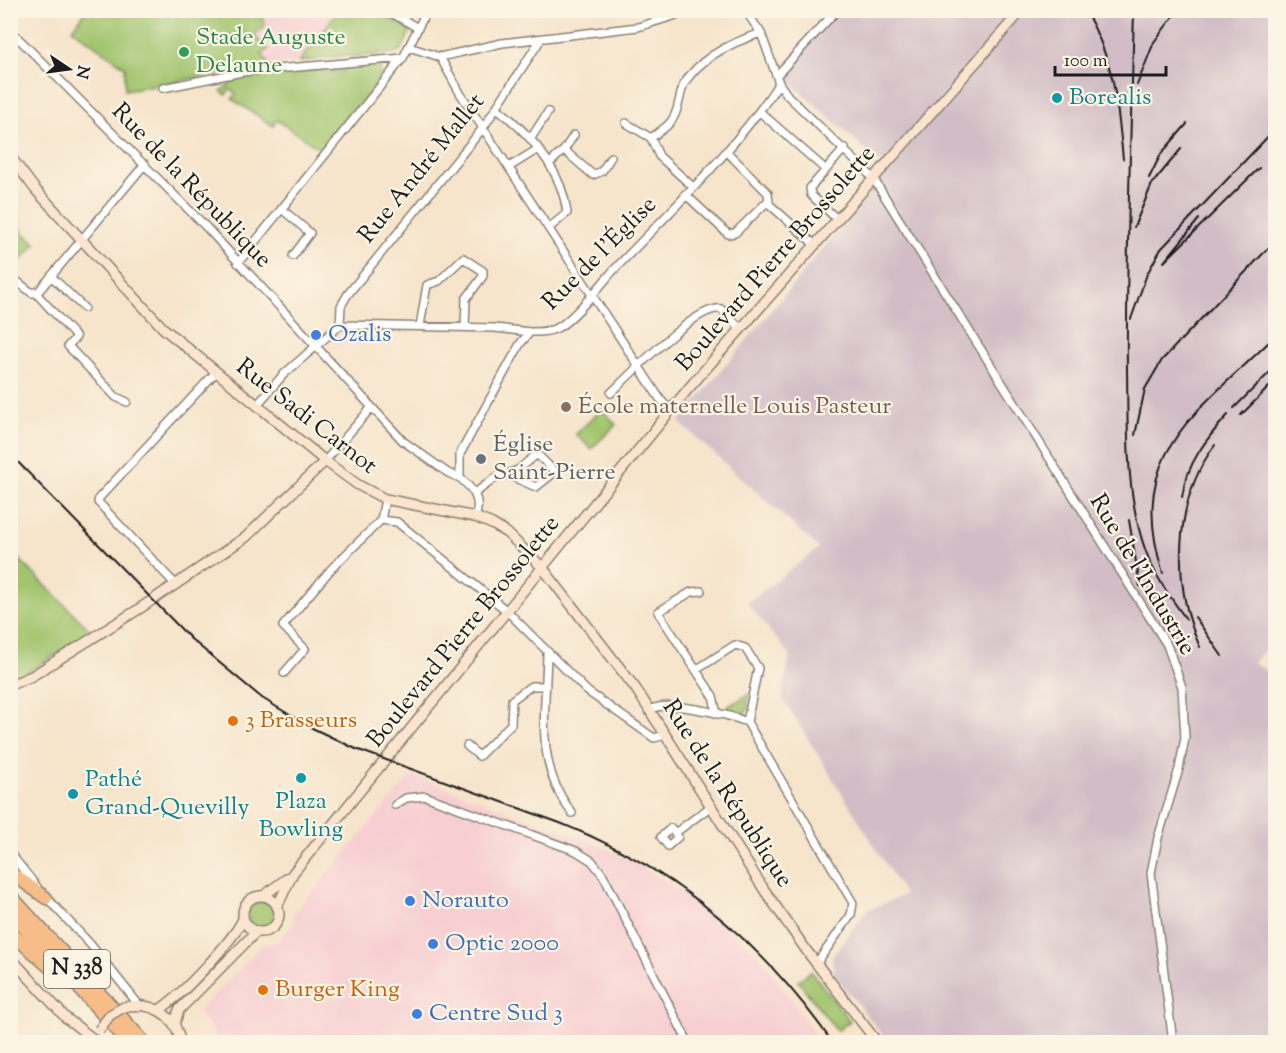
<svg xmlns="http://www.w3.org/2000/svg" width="1286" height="1053" viewBox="0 0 1286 1053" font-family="'Sorts Mill Goudy',serif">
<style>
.built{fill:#f7cfd2}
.industrial{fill:#d2bdc6}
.green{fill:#a1c46d;stroke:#5e7044;stroke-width:1.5}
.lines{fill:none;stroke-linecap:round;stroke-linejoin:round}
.street-casing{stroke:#898074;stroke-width:10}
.secondary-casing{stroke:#898074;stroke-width:12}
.highway-casing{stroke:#898074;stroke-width:15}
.street{stroke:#fff;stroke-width:7}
.secondary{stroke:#fce5cf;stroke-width:9}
.highway{stroke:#f7bd88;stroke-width:12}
.rail{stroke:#1c1c1c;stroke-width:2}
.secondary-bridge-casing{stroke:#898074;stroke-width:12;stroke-linecap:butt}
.secondary-bridge{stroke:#fce5cf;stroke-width:9}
.leisure-dot{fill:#2e9e5b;stroke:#fcf5e5;stroke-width:2}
.culture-dot{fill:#0f9aa8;stroke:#fcf5e5;stroke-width:2}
.shop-dot{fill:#3f7fe0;stroke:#fcf5e5;stroke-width:2}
.education-dot{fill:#8d6e63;stroke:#fcf5e5;stroke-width:2}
.worship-dot{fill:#6b7280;stroke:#fcf5e5;stroke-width:2}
.food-dot{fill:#e8710a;stroke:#fcf5e5;stroke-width:2}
.labels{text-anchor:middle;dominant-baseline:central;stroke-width:4.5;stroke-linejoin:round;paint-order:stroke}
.shield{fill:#fcf5e5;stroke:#5f5d58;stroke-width:1.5}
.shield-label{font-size:22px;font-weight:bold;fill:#1c1c1c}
.leisure-label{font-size:24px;fill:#27864d;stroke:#fcf5e5;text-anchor:start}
.culture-label{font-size:24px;fill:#0d838f;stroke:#fcf5e5;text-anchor:start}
.street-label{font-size:24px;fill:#1c1c1c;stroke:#fcf5e5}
.shop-label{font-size:24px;fill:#366cbe;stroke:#fcf5e5;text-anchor:start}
.education-label{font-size:24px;fill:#785e54;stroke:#fcf5e5;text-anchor:start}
.worship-label{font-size:24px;fill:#5b616d;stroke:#fcf5e5;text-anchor:start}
.food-label{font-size:24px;fill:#c56008;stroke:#fcf5e5;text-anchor:start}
</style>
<rect width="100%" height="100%" fill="#fcf5e5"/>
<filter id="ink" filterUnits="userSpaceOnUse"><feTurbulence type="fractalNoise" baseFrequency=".0167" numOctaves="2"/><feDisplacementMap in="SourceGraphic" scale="12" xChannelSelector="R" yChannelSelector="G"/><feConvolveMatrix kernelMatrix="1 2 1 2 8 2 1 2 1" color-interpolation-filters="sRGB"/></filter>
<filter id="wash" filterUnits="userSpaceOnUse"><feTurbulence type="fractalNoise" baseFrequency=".008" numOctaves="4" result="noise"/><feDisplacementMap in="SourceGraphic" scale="24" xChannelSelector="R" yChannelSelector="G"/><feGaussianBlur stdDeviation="1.35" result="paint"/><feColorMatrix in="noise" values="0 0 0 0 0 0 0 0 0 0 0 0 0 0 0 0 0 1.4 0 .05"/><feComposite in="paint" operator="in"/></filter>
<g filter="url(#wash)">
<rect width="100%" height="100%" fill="#f6e4cb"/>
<!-- built -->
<path class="built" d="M260,11H338L299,62L265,66L268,62L262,55L268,49L254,36L265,26Z
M412,775L590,841L637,863L675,887L714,916L760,957L821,1042H221L198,1012L262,945L276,943L293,925V914Z"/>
<!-- industrial -->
<path class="industrial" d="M808,11H1275L1276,639L1253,663L1275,675V1042H888L834,974L832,957L867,910L905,895L782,697L790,655L747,603L819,548L679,422L888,170L783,76L826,26Z"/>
<!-- green -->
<path class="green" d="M87,10L260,11L265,26L254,36L268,49L262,55L268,62L265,66L125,90V67L72,29Z
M338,11H376L411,30L402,49L396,53L350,57L348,55L299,62Z
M378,64L381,70L378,82L323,151L277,120L273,126L232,99L236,94L230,89L226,95L221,91L231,83L230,79L320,69L322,72L343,71L345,67Z
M11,204L16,211L22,231L36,244L14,267L11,263Z
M602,409L616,425L591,449L576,434Z
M10,550L92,632L35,668L11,680Z
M749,694L748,708L745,714L727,712V707Z
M248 915a13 13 0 1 1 26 0a13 13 0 1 1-26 0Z
M811,971L850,1021L837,1031L798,981Z"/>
</g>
<g filter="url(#ink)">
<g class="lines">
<defs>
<path id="street" d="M386,10L418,28
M745,10L761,33L779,83L788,96L873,178L1167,645L1182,687L1185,738L1179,769L1158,838L1151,873L1173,1042
M10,13L14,10
M10,30L207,228L403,441L448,473L460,478
M409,47L440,57L460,93L660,399L670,410
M440,57L502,43L638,27L693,10
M777,75L837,10
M163,88L242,72L403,58
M497,108C530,134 562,169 567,213L549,228
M760,112L826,170
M626,123L651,138L659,156L693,187
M531,138L548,112
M651,138C657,133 668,127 672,120C679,111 679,95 684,84C700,57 733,42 761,33
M564,150L574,135
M726,151L768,193L769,204L814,244
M550,163L564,150L593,175L602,171L611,157
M509,167L538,149
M685,194L728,234L735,233L769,200
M283,210L310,233L293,256
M837,219L811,195L810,188L845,148
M238,263L403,58L427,10
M10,276L32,293L38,292L145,164
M51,276L84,308
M35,292L76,337L68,346L116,397L127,402
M340,325L341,306L348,294L483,128L541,39
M420,326L427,285L439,281L463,258L483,271V276L466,299L465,327
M611,393C630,375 696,305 721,309L740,328
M257,405L283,375L340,325L495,328L530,332
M325,461L371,408
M475,493L498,476L506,474L536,487L555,472L537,454L518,470L506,474
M475,517C482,500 473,489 460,478V454L520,344L530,332C540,332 549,332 557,328C572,321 600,286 612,272C669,212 733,153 779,83
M381,520L397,522L507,611L587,691L654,738L666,735
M176,585L98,502L99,498L216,372
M701,591L691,592L658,612L713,696L717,714
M547,653C546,711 534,764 572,813
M696,670L735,645L745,648L758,668L747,722
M284,673L305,649L283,626L332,568L381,520L385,499
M650,710C664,699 730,715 747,722L853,903L851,915L816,964
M467,746L479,756L511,724L512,700L531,686H546
M395,805L406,798L425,796L576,851L592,861L603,875L688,1042
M671,828L678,837L668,846L661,837Z
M675,833L710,807
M10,853L37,887
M44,895L90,944L139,1005"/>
<path id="secondary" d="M10,156L35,189L163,328L325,461L358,485L385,499L475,517L492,524L507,533L542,567L636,689L765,891L809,954L877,1042
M10,685L32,676L139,609L246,537L325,461
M243 914a18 18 0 1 1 36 0a18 18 0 1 1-36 0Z
M263,896L289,877
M277,907L293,873L688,389L1022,10
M10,957L66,1018L96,1041
M124,1007C151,1001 176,1014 180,1042
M159,1010C180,997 233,941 243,919
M174,1025L179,1010L256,932"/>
<path id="highway" d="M10,872L46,898
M10,895L144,1042
M10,912L128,1042
M10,932L63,979"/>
</defs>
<!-- street casing -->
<use href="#street" class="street-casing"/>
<!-- secondary casing -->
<use href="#secondary" class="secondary-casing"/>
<!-- highway casing -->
<use href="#highway" class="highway-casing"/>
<!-- street -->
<use href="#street" class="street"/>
<!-- secondary -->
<use href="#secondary" class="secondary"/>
<!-- highway -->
<use href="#highway" class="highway"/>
<!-- rail -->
<path class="rail" d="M1085,10C1115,63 1117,100 1123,159
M1134,10C1131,130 1126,249 1127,369C1128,429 1125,492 1145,549C1154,575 1170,597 1186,619
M1137,85L1154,42L1178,10
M1149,178L1161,154L1187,124
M1199,219L1164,262L1259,168
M1134,227L1152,184L1181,149
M1131,319L1147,274L1161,249L1276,128
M1234,408L1276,366
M1241,415L1276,380
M1135,435L1145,389L1162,360L1276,240
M10,454L191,639L262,698L308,726L356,749L560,823C672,867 763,943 832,1042
M1182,497C1187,463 1206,439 1228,415
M1129,520L1140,586
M1163,573C1124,450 1200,412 1276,335
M1195,617L1222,656
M1200,647C1172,585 1173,501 1215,445"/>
<defs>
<path id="secondary-bridge" d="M99,1030L110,1015L124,1007"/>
</defs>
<!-- secondary-bridge casing -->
<use href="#secondary-bridge" class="secondary-bridge-casing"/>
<!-- secondary-bridge -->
<use href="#secondary-bridge" class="secondary-bridge"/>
</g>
</g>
<!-- markers -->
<circle class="leisure-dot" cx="184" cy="52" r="6"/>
<g class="culture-dot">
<circle cx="1057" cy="98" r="6"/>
<circle cx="301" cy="778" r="6"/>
<circle cx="73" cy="794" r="6"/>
</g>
<g class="shop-dot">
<circle cx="316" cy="335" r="6"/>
<circle cx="410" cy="901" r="6"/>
<circle cx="433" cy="944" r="6"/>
<circle cx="417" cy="1014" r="6"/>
</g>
<circle class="education-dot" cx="566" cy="407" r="6"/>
<circle class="worship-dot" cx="481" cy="459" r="6"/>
<g class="food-dot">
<circle cx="233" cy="721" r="6"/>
<circle cx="263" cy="990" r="6"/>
</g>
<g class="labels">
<!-- shield labels -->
<rect class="shield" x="44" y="950" width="66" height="38" rx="4.5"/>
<g class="shield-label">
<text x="77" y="969">N 338</text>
</g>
<!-- leisure labels -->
<g class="leisure-label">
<text x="196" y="38">Stade Auguste<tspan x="196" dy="28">Delaune</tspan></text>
</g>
<!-- culture labels -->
<g class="culture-label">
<text x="1069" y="98">Borealis</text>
<text x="85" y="780">Pathé<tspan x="85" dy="28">Grand-Quevilly</tspan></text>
<text x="301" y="802" text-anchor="middle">Plaza<tspan x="301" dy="28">Bowling</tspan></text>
</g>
<!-- street labels -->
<g class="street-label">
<text transform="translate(422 169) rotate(-51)">Rue André Mallet</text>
<text transform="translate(191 186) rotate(46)">Rue de la République</text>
<text transform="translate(600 254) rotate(-45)">Rue de l'Église</text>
<text transform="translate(776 259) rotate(-49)">Boulevard Pierre Brossolette</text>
<text transform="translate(306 417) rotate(38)">Rue Sadi Carnot</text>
<text transform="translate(1142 575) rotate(59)">Rue de l'Industrie</text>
<text transform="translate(464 632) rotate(-51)">Boulevard Pierre Brossolette</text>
<text transform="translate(727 794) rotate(57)">Rue de la République</text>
</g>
<!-- shop labels -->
<g class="shop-label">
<text x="328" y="335">Ozalis</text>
<text x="422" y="901">Norauto</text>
<text x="445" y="944">Optic 2000</text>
<text x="429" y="1014">Centre Sud 3</text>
</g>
<!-- education labels -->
<g class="education-label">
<text x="578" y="407">École maternelle Louis Pasteur</text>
</g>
<!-- worship labels -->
<g class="worship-label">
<text x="493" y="445">Église<tspan x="493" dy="28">Saint-Pierre</tspan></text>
</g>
<!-- food labels -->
<g class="food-label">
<text x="245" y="721">3 Brasseurs</text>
<text x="275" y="990">Burger King</text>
</g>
</g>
<!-- margin -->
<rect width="1286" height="1053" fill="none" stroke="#fcf5e5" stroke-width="36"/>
<!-- north arrow -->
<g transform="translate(69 69) rotate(103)" stroke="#fcf5e5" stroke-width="4.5" paint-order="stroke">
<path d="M0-4.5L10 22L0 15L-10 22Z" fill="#1c1c1c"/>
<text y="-9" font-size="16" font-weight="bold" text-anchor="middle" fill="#1c1c1c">N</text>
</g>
<!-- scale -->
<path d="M1055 66v9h111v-9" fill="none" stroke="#1c1c1c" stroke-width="3"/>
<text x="1064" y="66" font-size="18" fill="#1c1c1c" stroke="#fcf5e5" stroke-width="4.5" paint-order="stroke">100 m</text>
</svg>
